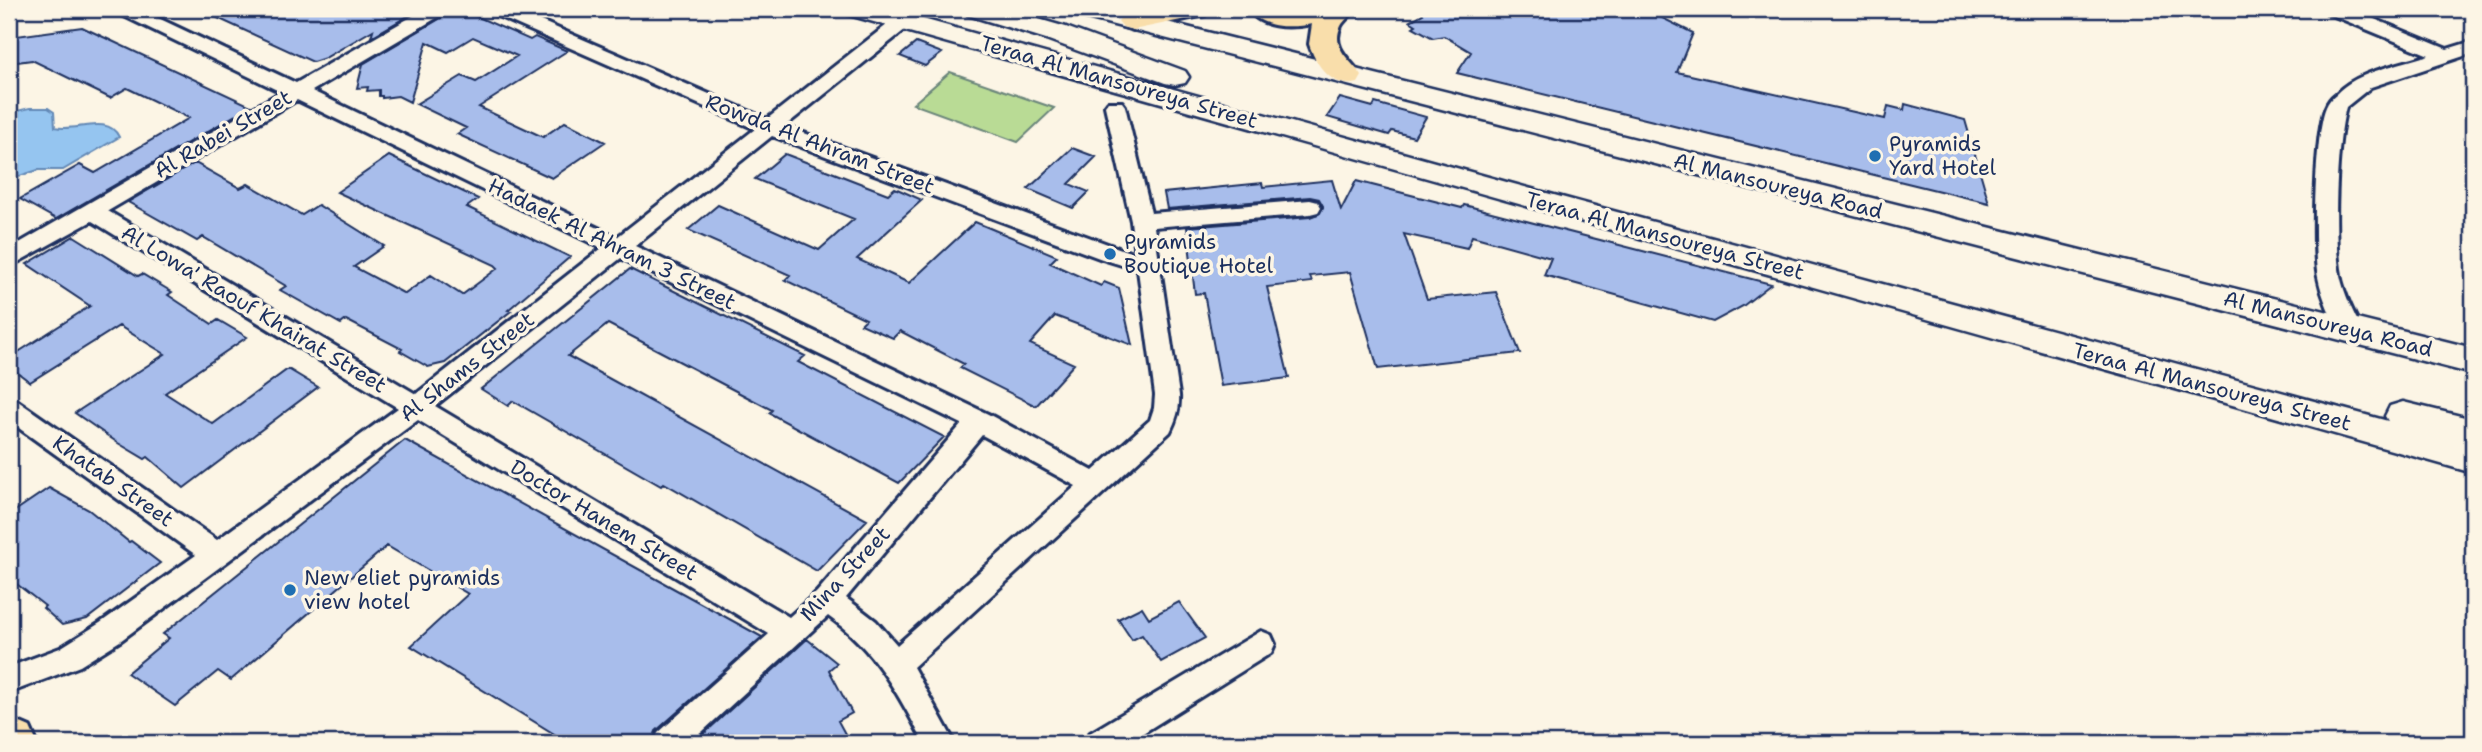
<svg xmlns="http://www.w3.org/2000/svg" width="2482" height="752" viewBox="0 0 2482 752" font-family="'Shantell Sans',sans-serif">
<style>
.green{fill:#b9db95;stroke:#6a857a;stroke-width:2}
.water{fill:#95c5f0;stroke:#6489b6;stroke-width:2}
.building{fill:#a8bdeb;stroke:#1b2f5e;stroke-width:2}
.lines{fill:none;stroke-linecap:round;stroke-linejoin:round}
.minor-casing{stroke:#1b2f5e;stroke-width:6}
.secondary-casing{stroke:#1b2f5e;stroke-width:5}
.primary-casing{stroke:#1b2f5e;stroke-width:6}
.minor{fill:#fcf5e5;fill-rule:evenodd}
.secondary{fill:#fcf5e5;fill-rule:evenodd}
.primary{fill:#f9deab;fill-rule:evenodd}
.poi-dot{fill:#1f6fb2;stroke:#fcf5e5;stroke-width:2.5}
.labels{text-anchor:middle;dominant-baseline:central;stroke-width:7;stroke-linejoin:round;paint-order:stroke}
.street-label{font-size:21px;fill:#1b2f5e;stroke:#fcf5e5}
.poi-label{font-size:21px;fill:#1b2f5e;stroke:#fcf5e5;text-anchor:start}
</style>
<rect width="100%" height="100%" fill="#fcf5e5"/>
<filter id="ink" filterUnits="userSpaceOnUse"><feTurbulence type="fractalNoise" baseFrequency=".0143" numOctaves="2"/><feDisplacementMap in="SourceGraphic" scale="14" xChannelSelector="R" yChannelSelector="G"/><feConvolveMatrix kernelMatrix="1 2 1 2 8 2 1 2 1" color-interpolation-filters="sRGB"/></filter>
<g filter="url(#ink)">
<!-- green -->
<path class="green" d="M950,72L1054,108L1018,142L913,104Z"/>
<!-- water -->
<path class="water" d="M30,108H48L54,112L55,127C74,133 108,113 119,137L63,170H38L19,176L14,186L9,189V113Z"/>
<!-- building -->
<path class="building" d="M198,9H420L371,37L373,30L325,58L313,62Z
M450,9H460L530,40L535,37L567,51L479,107L543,137L565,122L605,142L552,178L457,134L466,128L416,104L462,76L476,82L517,56L473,37L448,52L427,42L410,102L398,96L382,98V96H379V90L367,91L368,87L357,88L363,64L446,15Z
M1419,9H1644L1693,33L1677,72L1885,119L1888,106L1904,110L1905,104L1965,120L1989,203L1457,73L1471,52L1444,36L1433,38L1413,27L1416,25L1410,21L1423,14Z
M82,27L251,106L56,219L20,199L80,165L95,173L189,118L127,88L110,98L32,60L9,63V37Z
M916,43L942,53L925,66L900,56Z
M1340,98L1373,107L1375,103L1426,117L1414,137L1392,131L1389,135L1327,117Z
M1072,148L1096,157L1069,184L1089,192L1073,208L1028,189Z
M785,154L888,194L895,188L922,200L857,259L909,283L975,222L1057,256L1050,263L1101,286L1104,282L1119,288L1132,345L1055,316L1030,344L1074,364L1036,406L960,368L964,364L900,331L893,338L861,324L866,319L785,280L790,275L688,230L718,205L819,250L854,219L755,179Z
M389,156L478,199L467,207L570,257L508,310L511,311L445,363L428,367L400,351L402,349L346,320L341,324L280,290L286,286L203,237L197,241L128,202L195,163L240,188L248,184L302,215L318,205L384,246L354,267L405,294L431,275L462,295L498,268L495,265L337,192Z
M1332,180L1341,210L1356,181L1462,208L1464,205L1771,284L1743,306L1713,322L1544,275L1551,258L1472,236L1467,248L1404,234L1427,299L1496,292L1520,353L1378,369L1350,272L1310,276L1312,282L1267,287L1289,378L1221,386L1204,293L1195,294L1187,227L1310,217L1320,213L1323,206L1319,199L1310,197L1167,209L1164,193L1262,183L1263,187Z
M74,236L138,276L142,274L172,292L168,295L212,324L218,320L247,337L165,393L213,424L288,369L318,387L184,488L148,457L145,459L118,443L75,413L165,354L119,326L30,382L9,366V358L90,306L27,264Z
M630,269L805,356L798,362L944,437L899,483L769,413L772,410L608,324L568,356L867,520L817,571L664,483L661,486L513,401L508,406L481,389Z
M405,440L653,577L762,637L656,731L652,743H569L411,646L468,594L387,546L231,680L218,671L175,706L127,673L169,638L163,634Z
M49,488L89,510L129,542L131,541L160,563L87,619L62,625L43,608L45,606L9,578V515Z
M1179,602L1205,638L1161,662L1142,635L1132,640L1118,619L1142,607L1149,618Z
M807,639L837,663L829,670L852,713L838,721L850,743H694Z"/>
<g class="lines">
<defs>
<path id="minor" d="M116,9H139L296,83L425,9H447L445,13L312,91L617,237L755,129L491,13L489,9H513L767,119L897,17H911L913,21L911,25L785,126L1135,254L1131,221L1105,106L1108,102H1122L1125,106L1151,213L1310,200L1318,202L1321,207L1318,212L1310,214L1154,227L1179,395C1180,409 1176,420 1170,432L913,667L955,743H924C899,695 874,648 828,616L690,743H654L658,733L769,634L418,420L120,641L80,666L9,693V667L60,648L100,623L196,555L9,421V399L18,401L217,540L398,408L92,221L9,267V249L281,92L118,13ZM297,100L602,248L416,394L108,211ZM772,136L1102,259L1138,270L1155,395L1154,408L1150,420L1093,471L988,414L635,246ZM621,258L962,424L817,592L789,617L435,406ZM982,435L1076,486L897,645L876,621L846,598Z
M2325,9H2350L2447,49L2473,41V53L2371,87L2346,107C2336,144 2333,237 2340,275C2344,294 2353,312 2362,330L2358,336L2350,339L2342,336C2331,318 2322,297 2318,277C2312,249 2315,131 2326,107C2328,102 2332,97 2336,94C2357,71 2400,65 2429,55L2327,13Z
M1261,631L1271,635L1275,644L1271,653L1127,743H1086L1090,733Z"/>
<path id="secondary" d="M845,9H887L1510,183L2388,421L2385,416L2390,406L2403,402L2473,419V473L849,15Z
M964,9H1004L1066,27L1185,71L1189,77L1185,83L1175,85L1165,83L1046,39L968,15Z
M1071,9H1115L2473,348V374L1075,15Z"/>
<path id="primary" d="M1151,9H1210L1205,15L1133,30L1123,27L1118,21L1123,15Z
M1248,9H1355C1352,15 1344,20 1341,26C1330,48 1352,61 1362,76L1358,83C1333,89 1316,66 1309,44L1312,24C1291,28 1262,29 1248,9Z
M9,718L30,727L37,743H9Z"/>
</defs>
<!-- minor casing -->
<use href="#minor" class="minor-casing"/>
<!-- secondary casing -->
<use href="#secondary" class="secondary-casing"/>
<!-- primary casing -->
<use href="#primary" class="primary-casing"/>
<!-- minor -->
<use href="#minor" class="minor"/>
<!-- secondary -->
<use href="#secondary" class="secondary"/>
<!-- primary -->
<use href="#primary" class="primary"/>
</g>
</g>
<!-- markers -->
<g class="poi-dot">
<circle cx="1875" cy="156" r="7"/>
<circle cx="1110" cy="254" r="7"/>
<circle cx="290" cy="590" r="7"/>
</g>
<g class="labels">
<!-- street labels -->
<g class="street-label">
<text transform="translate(1119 82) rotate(16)">Teraa Al Mansoureya Street</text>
<text transform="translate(223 134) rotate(-30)">Al Rabei Street</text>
<text transform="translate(820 144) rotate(21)">Rowda Al Ahram Street</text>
<text transform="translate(1778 186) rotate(14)">Al Mansoureya Road</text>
<text transform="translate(1665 236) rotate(15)">Teraa Al Mansoureya Street</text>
<text transform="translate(612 244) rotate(26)">Hadaek Al Ahram 3 Street</text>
<text transform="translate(254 309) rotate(31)">Al Lowa' Raouf Khairat Street</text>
<text transform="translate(2328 324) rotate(14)">Al Mansoureya Road</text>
<text transform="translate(467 367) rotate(-38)">Al Shams Street</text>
<text transform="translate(2212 387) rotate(15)">Teraa Al Mansoureya Street</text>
<text transform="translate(113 481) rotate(35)">Khatab Street</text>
<text transform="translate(604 520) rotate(31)">Doctor Hanem Street</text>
<text transform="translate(845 574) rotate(-47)">Mina Street</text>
</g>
<!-- poi labels -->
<g class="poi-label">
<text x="1889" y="144">Pyramids<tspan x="1889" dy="24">Yard Hotel</tspan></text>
<text x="1124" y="242">Pyramids<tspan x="1124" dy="24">Boutique Hotel</tspan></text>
<text x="304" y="578">New eliet pyramids<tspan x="304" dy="24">view hotel</tspan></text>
</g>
</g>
<!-- margin -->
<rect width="2482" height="752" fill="none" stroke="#fcf5e5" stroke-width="35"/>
<rect x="18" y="18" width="2447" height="717" fill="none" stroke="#1b2f5e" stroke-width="2.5" filter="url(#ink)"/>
</svg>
